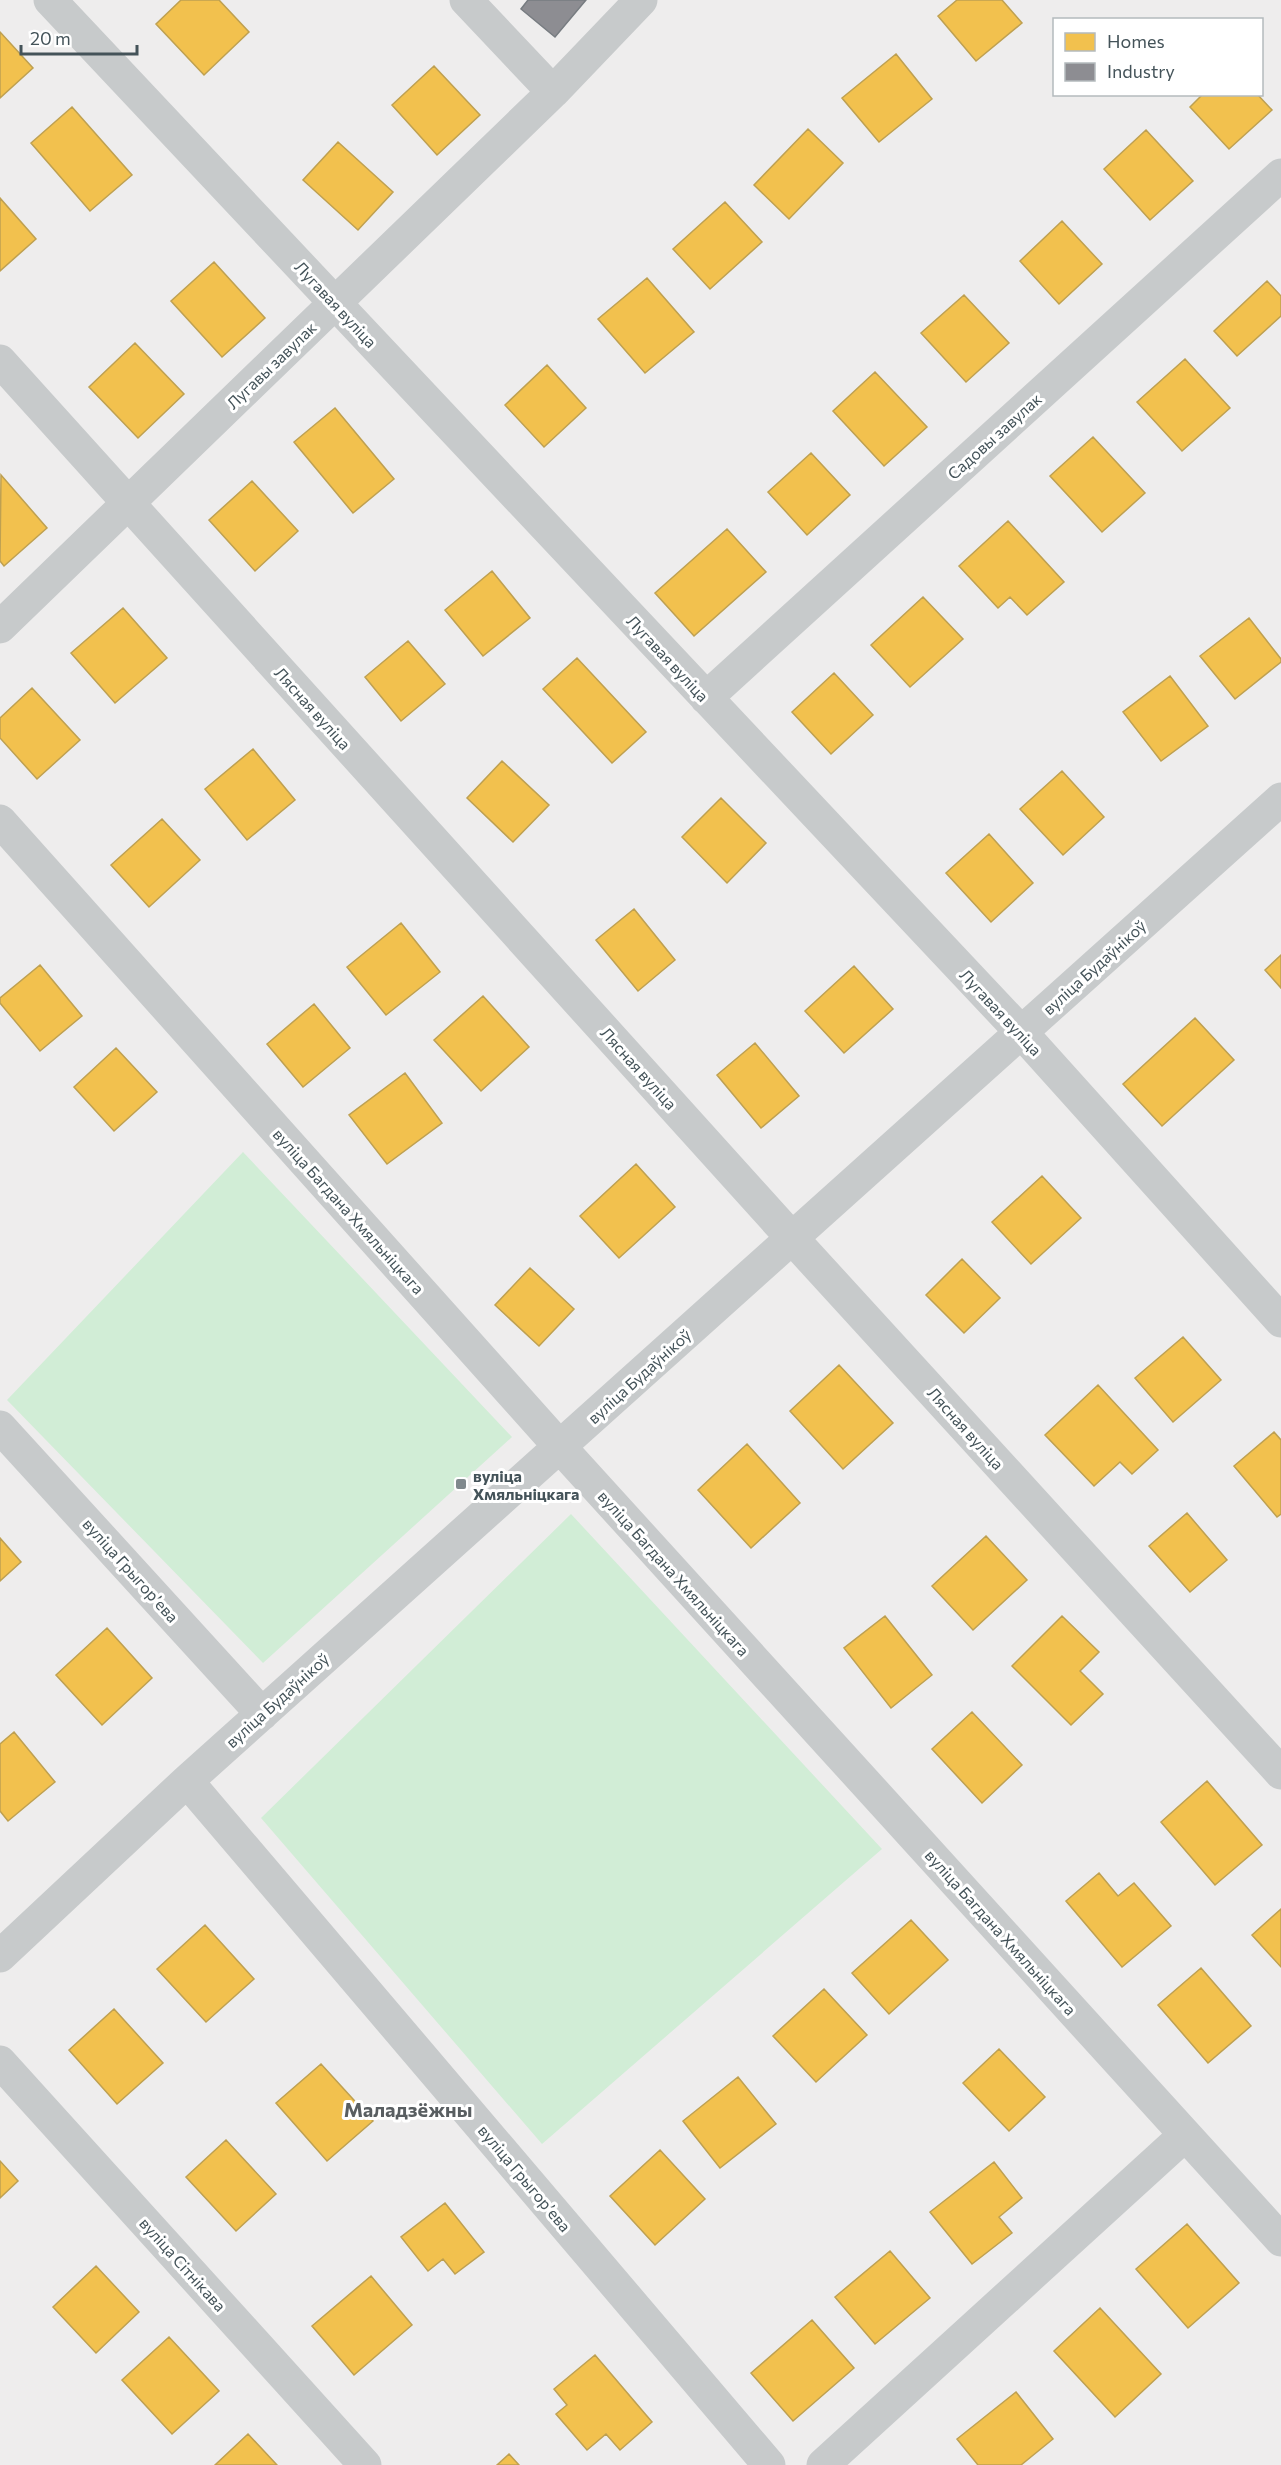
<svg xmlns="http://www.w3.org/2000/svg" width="1281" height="2465" viewBox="0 0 1281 2465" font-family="Commissioner,sans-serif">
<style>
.green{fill:#d1edd6}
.homes{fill:#f2c14e;stroke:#bea051;stroke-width:1.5}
.industry{fill:#8d8d92;stroke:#777c81;stroke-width:1.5}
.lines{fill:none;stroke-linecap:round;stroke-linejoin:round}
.minor{stroke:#c7cacb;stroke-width:33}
.poi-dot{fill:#80898d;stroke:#fff;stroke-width:2}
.labels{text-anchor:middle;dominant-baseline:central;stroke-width:6;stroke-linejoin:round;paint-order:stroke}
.street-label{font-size:16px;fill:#445359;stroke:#fff}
.poi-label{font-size:16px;font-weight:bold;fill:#445359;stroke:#fff;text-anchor:start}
.quarter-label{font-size:20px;font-weight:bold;fill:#595e61;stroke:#fff}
</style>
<rect width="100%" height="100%" fill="#eeeded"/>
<!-- green -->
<path class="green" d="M243,1152L512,1437L263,1663L7,1400Z
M571,1514L882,1849L542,2144L261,1818Z"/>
<!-- homes -->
<path class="homes" d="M181,0H219L249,32L204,75L156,24Z
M957,0H1002L1022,23L976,61L938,16Z
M0,32L33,68L0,98Z
M896,54L932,99L879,142L842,98Z
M434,66L480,115L437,155L392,105Z
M1203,94H1257L1272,110L1229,149L1190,107Z
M72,107L132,175L90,211L31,143Z
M808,129L843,163L789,219L754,185Z
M1146,130L1193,181L1150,220L1104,169Z
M338,142L393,192L358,230L303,180Z
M0,198L36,239L0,271Z
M725,202L762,242L710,289L673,249Z
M1062,221L1102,264L1059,304L1020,261Z
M214,262L265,318L222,357L171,301Z
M647,278L694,332L645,373L598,319Z
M1267,281L1281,296V316L1237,356L1214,331Z
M964,295L1009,343L966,382L921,333Z
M135,343L184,394L138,438L89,387Z
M1185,359L1230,408L1182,451L1137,402Z
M547,365L586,408L544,447L505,405Z
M875,372L927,427L884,466L833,411Z
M335,408L394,479L353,513L294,442Z
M1093,437L1145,493L1102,532L1050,476Z
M811,453L850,495L807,535L768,492Z
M1,475L47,528L4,566L0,561Z
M252,481L298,531L255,571L209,520Z
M1008,521L1064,582L1027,615L1010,597L998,608L959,566Z
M727,529L766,572L694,636L655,593Z
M492,571L530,618L483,656L445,610Z
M923,597L963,639L910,687L871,645Z
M123,608L167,658L115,703L71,653Z
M1249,618L1281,659V662L1235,699L1200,656Z
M408,641L445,684L401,721L365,677Z
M577,658L646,732L612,763L543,689Z
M834,673L873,715L831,754L792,712Z
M1170,676L1208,726L1161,761L1123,712Z
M32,688L80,740L37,779L0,738V718Z
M253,749L295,800L247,840L205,789Z
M502,761L549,805L513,842L467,798Z
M1062,771L1104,817L1063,855L1020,809Z
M721,798L766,843L727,883L682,837Z
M162,819L200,860L149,907L111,865Z
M989,834L1033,883L991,922L946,873Z
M634,909L675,960L638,991L596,940Z
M401,923L440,972L386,1015L347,967Z
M1281,955V988L1265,970Z
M40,965L82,1016L40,1051L0,1003V998Z
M854,966L893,1009L844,1053L805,1011Z
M483,996L529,1047L481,1091L434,1040Z
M314,1004L350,1048L303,1087L267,1044Z
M1195,1018L1234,1060L1162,1126L1123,1084Z
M755,1043L799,1096L761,1128L717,1075Z
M116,1048L157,1092L114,1131L74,1087Z
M405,1073L442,1123L387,1164L349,1115Z
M636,1164L675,1207L619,1258L580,1216Z
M1042,1176L1081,1218L1031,1264L992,1222Z
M962,1259L1000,1298L964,1333L926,1295Z
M530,1268L574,1309L539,1346L495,1305Z
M1183,1337L1221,1380L1173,1422L1135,1378Z
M839,1365L893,1423L843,1469L790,1411Z
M1098,1385L1158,1450L1132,1474L1120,1462L1094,1486L1045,1435Z
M1274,1432L1281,1440V1514L1277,1517L1234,1466Z
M747,1444L800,1503L751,1548L698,1490Z
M1187,1513L1227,1560L1190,1592L1149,1546Z
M986,1536L1027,1580L973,1630L932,1586Z
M0,1538L21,1562L0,1581Z
M885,1616L932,1675L891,1708L844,1648Z
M1062,1616L1099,1652L1080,1671L1103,1694L1071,1725L1012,1666Z
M107,1628L152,1678L102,1725L56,1675Z
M972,1712L1022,1765L982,1803L932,1749Z
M14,1732L55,1782L8,1821L0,1811V1744Z
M1207,1781L1262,1845L1215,1885L1161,1822Z
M1099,1873L1118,1896L1134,1883L1171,1926L1122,1967L1066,1901Z
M1281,1909V1967L1252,1935Z
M911,1920L948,1960L889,2014L852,1973Z
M205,1925L254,1979L206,2022L157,1969Z
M1201,1968L1251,2026L1208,2063L1158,2005Z
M824,1989L867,2035L816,2082L773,2036Z
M114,2009L163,2063L117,2104L69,2050Z
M999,2049L1045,2097L1009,2131L963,2083Z
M321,2064L373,2121L327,2161L276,2103Z
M738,2077L776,2124L720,2168L683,2121Z
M226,2140L276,2194L236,2231L186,2177Z
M660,2150L705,2199L655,2245L610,2196Z
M0,2161L18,2181L0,2198Z
M994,2162L1022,2198L999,2217L1012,2233L972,2264L930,2212Z
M445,2203L484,2252L455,2274L443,2259L428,2271L401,2237Z
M1187,2224L1239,2283L1188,2328L1136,2269Z
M890,2251L930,2298L875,2344L835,2297Z
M96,2266L139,2312L96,2353L53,2307Z
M371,2276L412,2325L354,2375L312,2326Z
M1100,2308L1161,2374L1115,2417L1054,2351Z
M812,2320L854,2368L793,2421L751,2373Z
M169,2337L219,2391L172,2434L122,2380Z
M595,2355L652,2422L620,2450L606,2434L587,2450L556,2414L567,2405L554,2389Z
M1016,2392L1053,2439L1021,2465H978L957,2439Z
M248,2434L277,2465H215Z
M509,2454L519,2465H497Z"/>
<!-- industry -->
<path class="industry" d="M528,0H586L555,37L521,9Z"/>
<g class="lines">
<!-- minor -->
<path class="minor" d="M50,0L1021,1032L1281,1321
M466,0L553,92
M0,361L792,1238L1281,1773
M0,627L553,92L641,0
M706,698L1281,175
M0,821L560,1447L1281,2240
M0,1427L262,1714
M187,1781L769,2465
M0,1956L187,1781L1281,799
M0,2062L365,2465
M823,2465L1185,2135"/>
</g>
<!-- markers -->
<rect class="poi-dot" x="455" y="1478" width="12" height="12" rx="3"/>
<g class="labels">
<!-- street labels -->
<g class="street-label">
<text transform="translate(336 304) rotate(47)">Лугавая вуліца</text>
<text transform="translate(271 365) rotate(-44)">Лугавы завулак</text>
<text transform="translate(994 436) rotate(-42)">Садовы завулак</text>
<text transform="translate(668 658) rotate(47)">Лугавая вуліца</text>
<text transform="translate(313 708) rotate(48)">Лясная вуліца</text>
<text transform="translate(1094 967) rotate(-42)">вуліца Будаўнікоў</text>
<text transform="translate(1001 1012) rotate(47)">Лугавая вуліца</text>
<text transform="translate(639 1068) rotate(48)">Лясная вуліца</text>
<text transform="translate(349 1211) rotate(48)">вуліца Багдана Хмяльніцкага</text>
<text transform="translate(639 1376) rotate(-42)">вуліца Будаўнікоў</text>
<text transform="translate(966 1428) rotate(48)">Лясная вуліца</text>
<text transform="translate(131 1570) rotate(48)">вуліца Грыгорʼева</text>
<text transform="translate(674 1573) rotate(48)">вуліца Багдана Хмяльніцкага</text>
<text transform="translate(277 1700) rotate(-42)">вуліца Будаўнікоў</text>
<text transform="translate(1001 1932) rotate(48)">вуліца Багдана Хмяльніцкага</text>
<text transform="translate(525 2178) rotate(50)">вуліца Грыгорʼева</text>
<text transform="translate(183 2264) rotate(48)">вуліца Сітнікава</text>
</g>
<!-- poi labels -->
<g class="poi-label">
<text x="473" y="1475">вуліца<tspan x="473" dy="18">Хмяльніцкага</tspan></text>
</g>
<!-- quarter labels -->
<g class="quarter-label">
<text x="408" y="2109">Маладзёжны</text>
</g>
</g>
<!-- legend -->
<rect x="1053" y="18" width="210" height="78" fill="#ffffff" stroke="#b4babd" stroke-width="1.5"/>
<rect x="1065" y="33" width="30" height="18" fill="#f2c14e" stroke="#b4babd" stroke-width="1.5"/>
<text x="1107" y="48" font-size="18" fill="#445359">Homes</text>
<rect x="1065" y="63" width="30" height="18" fill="#8d8d92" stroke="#b4babd" stroke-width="1.5"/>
<text x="1107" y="78" font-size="18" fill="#445359">Industry</text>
<!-- scale -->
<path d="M21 45v9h116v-9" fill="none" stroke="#445359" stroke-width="3"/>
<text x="30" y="45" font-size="18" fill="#445359" stroke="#ffffff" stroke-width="4.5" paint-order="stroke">20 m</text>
</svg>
